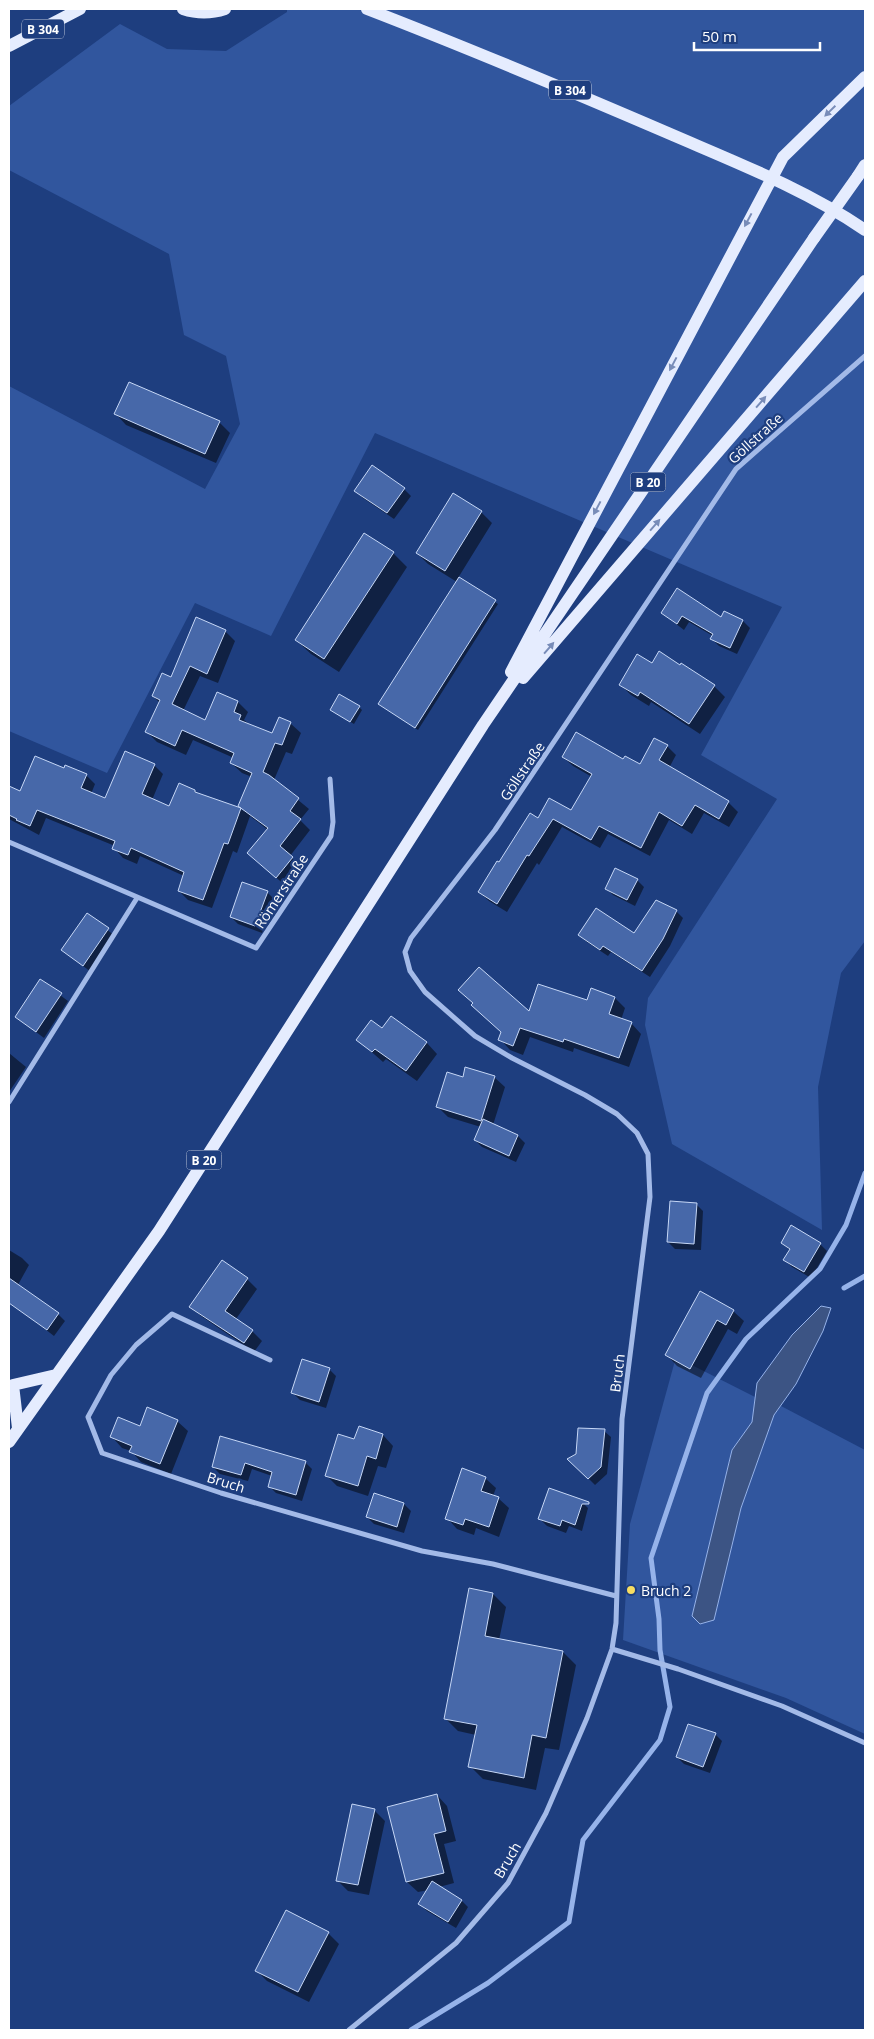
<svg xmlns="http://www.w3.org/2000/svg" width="874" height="2039" viewBox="0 0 874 2039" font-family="'Open Sans',sans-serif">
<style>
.green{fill:#31569e}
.water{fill:#3c5484;stroke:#96b3ea}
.shadow{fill:#0007}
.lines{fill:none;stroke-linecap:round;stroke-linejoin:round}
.stream{stroke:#96b3ea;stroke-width:5}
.building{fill:#4768a9;stroke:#c6d7f6}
.street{stroke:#a3bae8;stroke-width:5}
.primary{stroke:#e5ecfe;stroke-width:12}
.primary-bridge{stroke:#e5ecfe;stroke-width:12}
.oneway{fill:#788cb8}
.poi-dot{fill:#f7dd62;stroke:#1e3e7f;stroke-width:2}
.labels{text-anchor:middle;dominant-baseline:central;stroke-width:4.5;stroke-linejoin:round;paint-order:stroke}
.shield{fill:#1e3e7f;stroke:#bcc5d9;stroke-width:1}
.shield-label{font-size:12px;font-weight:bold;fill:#fff}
.street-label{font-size:14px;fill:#fff;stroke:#1e3e7f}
.poi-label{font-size:14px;fill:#fff;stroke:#1e3e7f;text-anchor:start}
</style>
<rect width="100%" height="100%" fill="#1e3e7f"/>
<!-- green -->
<path class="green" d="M287,9H865V941L841,973L818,1087L822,1230L672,1144L645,1025L648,998L777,799L701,755L782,607L375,433L271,636L195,603L107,773L9,731V386L205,489L240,424L226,356L184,335L169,254L9,170V106L120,24L167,49L226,51L287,12Z
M676,1357L755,1397L752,1422L732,1450L692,1616L700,1624L714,1619L741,1508L774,1415L781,1406L865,1450V1734L786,1698L623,1640L630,1524Z"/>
<!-- water -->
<path class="water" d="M821,1306L831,1308L823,1331L796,1384L774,1415L741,1508L714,1620L700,1624L692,1616L732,1450L752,1422L757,1383L792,1335Z"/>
<!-- shadow -->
<path class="shadow" d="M116,414L219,422L230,433L216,463L126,425Z
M404,489L411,496L394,519L363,498L356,491Z
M481,512L492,523L458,578L498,604L418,730L379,704L457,582L428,564L417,553Z
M393,553L407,567L339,672L311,654L296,640Z
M724,612L743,621L750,628L737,654L719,646L712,639L713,636L689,622L684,630L662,613L721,619Z
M225,631L235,641L218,683L200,676L183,711L206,721L218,693L238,702L248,712L244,720L250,725L273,735L290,723L301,733L292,754L286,752L274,780L309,809L300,820L310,830L290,856L302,869L287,887L248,853L268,830L250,816L237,853L233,851L212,908L188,900L179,891L184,876L140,856L137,864L123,858L114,848L115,846L46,818L39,835L9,819V787L20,793L65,770L86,775L95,784L91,794L106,800L154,765L163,774L152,800L170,807L195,791L198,794L245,811L252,777L242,773L231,763L234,758L193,740L186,755L157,742L147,732L160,703L153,696Z
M652,664L681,666L682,665L714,686L725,697L700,734L651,702L649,706L631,695L620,684Z
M359,707L362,710L354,724L331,710Z
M667,746L676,755L669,768L728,802L738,812L729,827L704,813L692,834L669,820L650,856L608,834L600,848L562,827L539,865L537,863L507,912L489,901L479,892L500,864L538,820L572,812L592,777L573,766L563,757L624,761L640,766Z
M637,880L644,887L635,906L613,895L606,888Z
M267,892L274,899L262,933L238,924L231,917Z
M676,911L683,918L670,946L650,977L611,952L608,956L587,942L580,935H635Z
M87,914L115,936L91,972L62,950Z
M41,981L68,1001L44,1038L16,1017Z
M592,990L615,998L625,1008L621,1020L631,1023L641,1034L629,1067L574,1048L573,1052L530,1037L523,1055L510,1050L500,1039L529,1013L588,1002Z
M391,1018L427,1043L437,1054L417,1081L386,1059L383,1062L358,1040L382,1030Z
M9,1053L26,1067L9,1092Z
M494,1077L505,1087L493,1125L518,1136L525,1143L516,1162L482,1147L475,1140L481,1127L448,1117L438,1107L463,1078Z
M696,1204L703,1211L701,1250L675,1249L668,1242Z
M782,1243L820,1244L827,1251L811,1278L792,1267L785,1260L790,1250Z
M9,1250L22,1258L29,1265L14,1292L9,1289Z
M247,1279L257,1289L236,1319L252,1331L262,1341L254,1352L201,1316L191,1306Z
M701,1293L733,1311L744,1321L737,1334L728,1329L701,1378L677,1366L667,1355Z
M19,1309L58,1314L65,1321L54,1336Z
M329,1369L336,1376L326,1408L300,1400L293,1393Z
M177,1421L188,1431L171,1474L141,1462L131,1451L122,1448L112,1437L140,1428Z
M604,1431L611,1437L607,1474L595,1485L569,1459Z
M383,1435L393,1446L386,1468L378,1466L368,1496L337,1486L326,1475L355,1441Z
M221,1438L305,1462L312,1469L302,1501L276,1493L269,1486L272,1476L252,1469L248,1481L220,1474L213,1467Z
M485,1478L496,1488L493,1496L498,1498L509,1508L499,1537L476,1528L474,1535L457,1529L447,1518Z
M375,1495L404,1504L411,1511L404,1533L374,1524L367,1517Z
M581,1501L588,1508L582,1531L569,1526L566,1533L547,1526L540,1519Z
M493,1594L506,1607L499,1640L563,1652L576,1665L559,1750L545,1748L536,1790L483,1779L470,1766L476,1735L458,1731L445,1718Z
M715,1734L722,1741L710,1773L684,1764L677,1757Z
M437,1795L447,1806L456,1841L444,1844L454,1883L439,1887L461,1900L468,1907L456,1928L427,1911L420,1904L429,1890L418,1892L407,1882Z
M374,1810L385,1821L369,1895L348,1891L337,1880Z
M328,1933L339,1944L309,2002L267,1981L257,1971Z"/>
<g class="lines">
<!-- stream -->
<path class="stream" d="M844,1288L865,1276
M411,2030L488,1983L569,1922L583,1840L660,1740L670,1707L660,1650L659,1619L651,1558L707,1393L746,1339L820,1269L846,1225L865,1173"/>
</g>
<!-- building -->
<path class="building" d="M129,382L220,421L205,454L114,414Z
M372,465L405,488L387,513L354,491Z
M453,493L482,511L445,571L416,553Z
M364,533L394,552L324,659L295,640Z
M459,577L496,600L415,728L378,704Z
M677,588L721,617L724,611L743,620L730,648L710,639L713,634L682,616L677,624L661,613Z
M196,617L226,630L207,674L190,666L172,704L205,720L217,692L238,701L234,712L241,715L239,720L272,733L279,717L291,722L282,745L275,743L263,772L269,775L299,798L290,811L301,819L280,846L293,857L276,878L247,853L268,828L238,806L252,773L230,763L234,753L182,730L175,746L145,732L160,700L152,696L162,673L171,677Z
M659,651L680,665L681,663L715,685L689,724L640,692L638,696L619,685L637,654L652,663Z
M339,694L360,706L350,722L330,710Z
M576,732L623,759L625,756L640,764L654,738L668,745L659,760L729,801L719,819L695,805L682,826L659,812L641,848L599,826L591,840L553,819L529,856L527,855L497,904L478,892L497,861L499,862L530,813L538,818L549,798L571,810L592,774L562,757Z
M125,751L155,764L142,794L169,806L179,783L195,790V792L241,808L228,844L224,843L203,900L178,891L184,872L131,848L128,855L112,849L115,841L37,810L30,826L16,820L17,819L9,815V786L20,791L35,756L64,768L65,765L87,774L81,788L105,798Z
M615,868L638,879L627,900L605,889Z
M242,882L268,891L255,926L230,917Z
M656,900L677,910L663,939L642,971L603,946L600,950L578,935L596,908L634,933Z
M87,913L109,928L83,966L61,950Z
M479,967L529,1011L538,984L587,1000L591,988L615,997L609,1014L632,1022L619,1058L564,1039L563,1042L520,1028L513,1046L498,1040L501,1032L471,1005L473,1003L458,990Z
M40,979L62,993L36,1032L15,1017Z
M391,1016L427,1042L406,1071L375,1049L372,1052L356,1040L371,1020L382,1028Z
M465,1067L495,1076L481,1121L436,1107L447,1072L463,1077Z
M483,1119L518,1135L509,1156L474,1140Z
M670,1201L697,1203L694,1244L667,1242Z
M791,1225L821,1243L804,1272L783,1260L790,1249L781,1243Z
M222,1260L248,1278L225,1311L253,1330L244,1343L189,1307Z
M9,1278L59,1313L47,1330L9,1303Z
M700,1291L734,1310L726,1325L717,1320L690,1369L665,1355Z
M302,1359L330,1368L319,1402L291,1393Z
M147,1407L178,1420L160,1464L129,1452L132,1446L110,1437L118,1417L140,1426Z
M359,1426L383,1434L376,1459L367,1456L358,1486L325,1476L338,1434L354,1439Z
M578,1428L605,1429L601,1467L588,1479L567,1459L576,1454Z
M220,1436L306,1461L296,1495L268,1487L272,1472L245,1463L241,1475L212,1467Z
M462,1468L486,1477L481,1491L499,1497L489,1527L465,1519L463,1525L445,1519Z
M549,1488L589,1502V1504H582L575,1525L562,1520L560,1526L538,1519Z
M374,1493L404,1503L397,1527L366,1517Z
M469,1588L493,1593L485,1636L563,1651L546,1738L532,1735L524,1778L468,1767L477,1725L444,1719Z
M688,1724L716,1733L703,1767L676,1757Z
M437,1794L446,1831L434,1834L444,1873L406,1882L387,1807Z
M352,1804L375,1809L358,1885L336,1881Z
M432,1881L462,1900L448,1922L418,1904Z
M286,1910L329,1932L298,1992L255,1971Z"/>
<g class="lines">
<!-- street -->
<path class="street" d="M9,842L256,948L331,836L333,822L330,779
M9,1102L137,898
M270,1360L172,1314L136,1345L111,1375L88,1417L102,1453L221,1493L422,1551L493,1564L616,1596
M612,1649L678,1669L782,1706L865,1743
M349,2030L456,1943L508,1883L546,1813L587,1718L612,1649L616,1623L622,1419L650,1197L648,1154L637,1133L617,1114L585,1095L512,1058L475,1036L425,992L410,971L405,952L411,938L495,830L736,469L865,356"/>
<!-- primary -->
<path class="primary" d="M183,9C198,14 210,14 225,9
M367,9C468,48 568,90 668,133C735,162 805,189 865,230
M9,46L80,9
M858,176L865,165
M511,672L783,157L865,77
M523,678L865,281
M18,1428L13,1385L56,1375
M9,1442L159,1231L483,725L814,238"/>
<!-- primary-bridge -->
<path class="primary-bridge" d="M814,238L858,176"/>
</g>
<!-- one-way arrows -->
<defs><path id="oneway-solid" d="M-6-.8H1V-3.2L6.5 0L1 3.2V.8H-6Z" transform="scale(1.25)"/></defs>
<g class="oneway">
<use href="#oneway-solid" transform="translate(830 111) rotate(136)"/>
<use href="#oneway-solid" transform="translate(748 220) rotate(118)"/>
<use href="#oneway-solid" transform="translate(673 364) rotate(118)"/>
<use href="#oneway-solid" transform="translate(761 402) rotate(-49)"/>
<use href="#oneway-solid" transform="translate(597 508) rotate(118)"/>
<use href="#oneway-solid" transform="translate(655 525) rotate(-49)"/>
<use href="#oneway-solid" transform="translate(549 648) rotate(-49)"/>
</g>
<!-- markers -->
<circle class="poi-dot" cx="631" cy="1590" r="5"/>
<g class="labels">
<!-- shield labels -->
<g class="shield">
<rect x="22" y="19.5" width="42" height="19" rx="4"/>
<rect x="549" y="80.5" width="42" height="19" rx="4"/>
<rect x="630.5" y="472.5" width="35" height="19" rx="4"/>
<rect x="186.5" y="1150.5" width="35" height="19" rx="4"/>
</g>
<g class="shield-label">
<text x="43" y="29">B 304</text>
<text x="570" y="90">B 304</text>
<text x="648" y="482">B 20</text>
<text x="204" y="1160">B 20</text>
</g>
<!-- street labels -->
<g class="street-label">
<text transform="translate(755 438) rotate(-42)">Göllstraße</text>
<text transform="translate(522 771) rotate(-56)">Göllstraße</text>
<text transform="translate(281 891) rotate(-57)">Römerstraße</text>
<text transform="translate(617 1373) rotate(-83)">Bruch</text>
<text transform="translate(226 1482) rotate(17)">Bruch</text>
<text transform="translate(507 1860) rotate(-60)">Bruch</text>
</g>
<!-- poi labels -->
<g class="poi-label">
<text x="641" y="1590">Bruch 2</text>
</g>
</g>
<!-- border -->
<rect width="874" height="2039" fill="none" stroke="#ffffff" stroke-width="20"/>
<!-- scale -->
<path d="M694 42v8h126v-8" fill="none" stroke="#ffffff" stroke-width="2.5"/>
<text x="702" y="42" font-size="15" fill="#ffffff" stroke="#1e3e7f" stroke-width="4" paint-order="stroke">50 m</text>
</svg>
